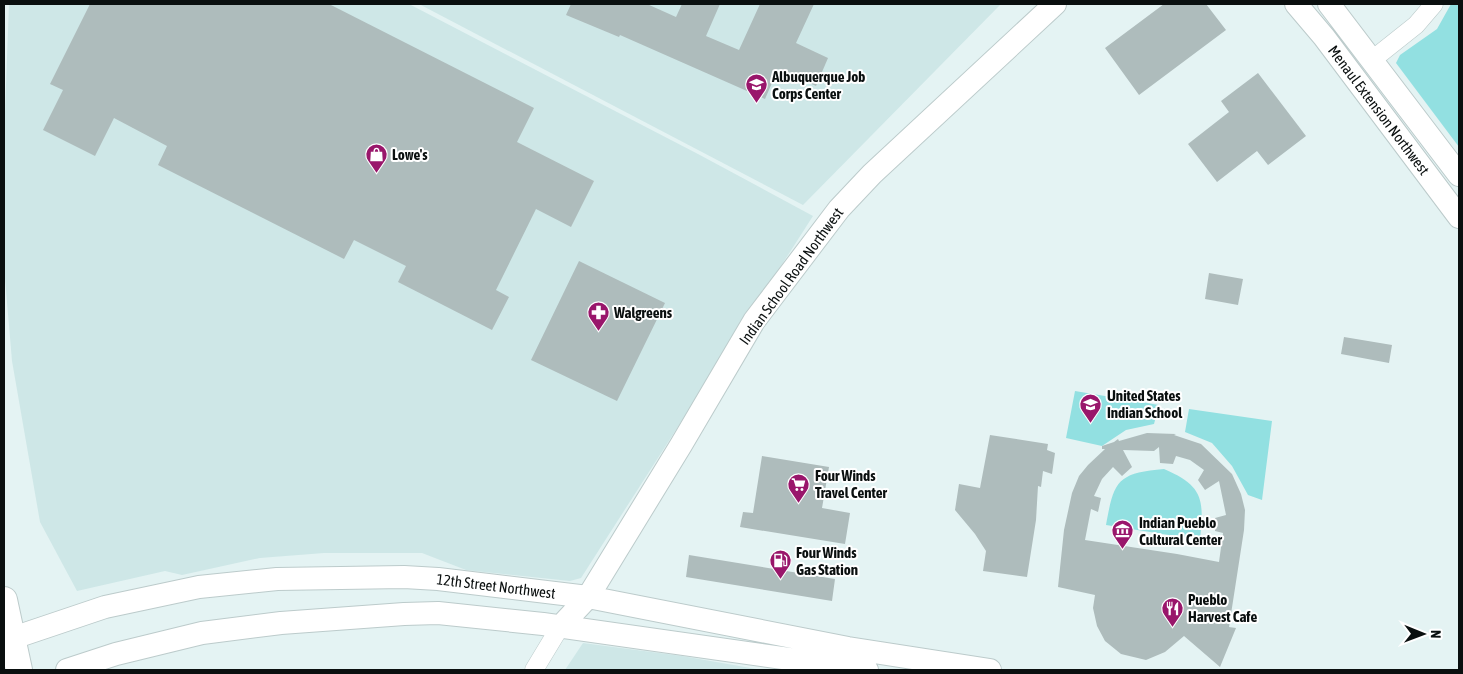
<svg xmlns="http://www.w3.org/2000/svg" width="1463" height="674" viewBox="0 0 1463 674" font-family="'Asap Condensed',sans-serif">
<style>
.built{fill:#cee7e7}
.green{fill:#92e0e1}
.building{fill:#aebcbc;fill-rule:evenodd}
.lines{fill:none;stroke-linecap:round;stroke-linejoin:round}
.minor-casing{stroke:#bccbcb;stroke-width:19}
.major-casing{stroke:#bccbcb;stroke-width:24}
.highway-casing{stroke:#bccbcb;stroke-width:28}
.minor{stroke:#fff;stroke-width:18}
.major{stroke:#fff;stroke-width:22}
.highway{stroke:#fff;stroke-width:26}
.labels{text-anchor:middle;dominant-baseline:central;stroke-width:4;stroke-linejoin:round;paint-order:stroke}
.poi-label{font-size:15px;font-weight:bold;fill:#0a0f0f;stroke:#fff;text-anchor:start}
.street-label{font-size:15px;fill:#0a0f0f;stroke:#fff}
</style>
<rect width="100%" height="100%" fill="#e4f3f3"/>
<!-- built -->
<path class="built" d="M9,4H409L698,154L813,216L581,578L570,581L466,570L422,553H324L260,558L182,575L165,571L77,591L40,522L12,361L4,267V139Z
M419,4H1001L803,205Z
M583,643L682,656L762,670H565Z"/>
<!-- green -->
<path class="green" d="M1451,4H1459V147L1396,63L1400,55L1437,29Z
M1075,391L1159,405L1154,424L1126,430L1102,446L1066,438Z
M1189,409L1272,421L1262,500L1248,495L1232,466L1212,443L1185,432Z
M1164,469C1204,486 1204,500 1200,540L1106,525C1114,481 1117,473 1164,469Z"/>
<!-- building -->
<path class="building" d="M90,4H329L534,108L517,142L594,181L571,227L536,209L496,290L509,297L492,330L398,282L406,266L354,240L344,259L158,165L167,146L114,118L95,156L43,130L63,90L50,84Z
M571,4H647L676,17L682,4H720L706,36L739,50L760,4H814L796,43L828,58L816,86L778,69L765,99L620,35L619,37L566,15Z
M1164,4H1206L1226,30L1139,95L1105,48Z
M1258,73L1306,136L1268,165L1257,151L1217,182L1188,144L1229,112L1221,101Z
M579,261L665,303L617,401L531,360Z
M1209,273L1243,279L1238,305L1205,299Z
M1344,337L1392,345L1389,363L1341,354Z
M1147,433L1176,434L1174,435L1201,444L1232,474L1241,494L1245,510L1244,530L1229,627L1236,628L1220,667L1184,636L1165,652L1146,660L1121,654L1105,641L1097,626L1093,608L1095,595L1058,587L1064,530L1072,493L1079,476L1088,465L1105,449H1102V446L1114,442L1118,439L1119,441ZM1159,447L1160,463L1173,464L1176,456L1190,460L1204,470L1198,480L1205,490L1219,481L1226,515L1215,518V531L1223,533L1219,562L1177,554L1085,540L1091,509L1098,512L1101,498L1094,496L1102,479L1113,467L1122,476L1132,467L1123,450L1154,451Z
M990,435L1048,444L1047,450L1055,453L1052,474L1043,471L1041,487L1038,486L1036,520L1027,577L983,571L986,551L975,534L955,510L959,484L980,488Z
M762,456L829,467L822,508L850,513L845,544L740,527L743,512L753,513Z
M689,555L835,579L832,601L686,577Z"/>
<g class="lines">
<defs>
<path id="minor" d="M1372,60L1416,25L1434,4
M534,670L560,627"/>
<path id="major" d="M1296,4L1324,37L1459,217
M1329,4L1459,175
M560,627L588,597L681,445L754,321L839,209L872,174L1055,4
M4,641L105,607L199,587L277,579L404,577L438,579L588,597L848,648L990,670
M67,670L116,654L202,633L281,623L404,614L438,613L543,624L867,670"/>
<path id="highway" d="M4,600L19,670"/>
</defs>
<!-- minor casing -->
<use href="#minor" class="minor-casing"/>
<!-- major casing -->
<use href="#major" class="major-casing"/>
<!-- highway casing -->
<use href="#highway" class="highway-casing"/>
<!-- minor -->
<use href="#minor" class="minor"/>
<!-- major -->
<use href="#major" class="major"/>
<!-- highway -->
<use href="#highway" class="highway"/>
</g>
<!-- icons -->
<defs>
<symbol id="university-pin" viewBox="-11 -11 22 30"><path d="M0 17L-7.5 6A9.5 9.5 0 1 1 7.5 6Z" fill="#99166b" stroke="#fff"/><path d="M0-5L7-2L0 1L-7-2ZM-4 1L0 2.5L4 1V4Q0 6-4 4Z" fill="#fff"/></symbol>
<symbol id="shop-pin" viewBox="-11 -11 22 30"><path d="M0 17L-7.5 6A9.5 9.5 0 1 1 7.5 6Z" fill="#99166b" stroke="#fff"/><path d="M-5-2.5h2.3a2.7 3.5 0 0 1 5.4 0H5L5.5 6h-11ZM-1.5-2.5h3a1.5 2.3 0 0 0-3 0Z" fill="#fff"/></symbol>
<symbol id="pharmacy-pin" viewBox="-11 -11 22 30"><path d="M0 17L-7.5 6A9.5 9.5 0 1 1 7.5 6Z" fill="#99166b" stroke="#fff"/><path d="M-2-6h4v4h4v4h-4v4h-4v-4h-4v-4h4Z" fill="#fff"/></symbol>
<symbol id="school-pin" viewBox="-11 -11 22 30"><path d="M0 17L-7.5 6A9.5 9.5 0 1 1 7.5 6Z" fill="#99166b" stroke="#fff"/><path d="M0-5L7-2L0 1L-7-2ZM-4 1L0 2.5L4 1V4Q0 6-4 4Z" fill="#fff"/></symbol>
<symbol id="supermarket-pin" viewBox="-11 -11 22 30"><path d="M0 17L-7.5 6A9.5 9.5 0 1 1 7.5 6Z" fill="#99166b" stroke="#fff"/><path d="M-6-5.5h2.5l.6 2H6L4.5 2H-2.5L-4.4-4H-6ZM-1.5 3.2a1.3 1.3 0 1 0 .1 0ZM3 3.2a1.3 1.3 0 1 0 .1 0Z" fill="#fff"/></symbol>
<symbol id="museum-pin" viewBox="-11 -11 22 30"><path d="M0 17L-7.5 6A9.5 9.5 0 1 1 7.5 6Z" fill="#99166b" stroke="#fff"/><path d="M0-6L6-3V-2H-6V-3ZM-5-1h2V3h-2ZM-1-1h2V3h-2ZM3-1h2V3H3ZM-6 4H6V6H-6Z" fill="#fff"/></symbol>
<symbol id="fuel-pin" viewBox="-11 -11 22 30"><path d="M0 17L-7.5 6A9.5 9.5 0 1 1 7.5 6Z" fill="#99166b" stroke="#fff"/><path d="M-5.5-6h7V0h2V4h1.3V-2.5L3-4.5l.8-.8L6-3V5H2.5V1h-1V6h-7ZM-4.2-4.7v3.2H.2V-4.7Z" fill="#fff"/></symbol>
<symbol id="restaurant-pin" viewBox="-11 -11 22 30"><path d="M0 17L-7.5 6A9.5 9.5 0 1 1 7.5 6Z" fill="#99166b" stroke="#fff"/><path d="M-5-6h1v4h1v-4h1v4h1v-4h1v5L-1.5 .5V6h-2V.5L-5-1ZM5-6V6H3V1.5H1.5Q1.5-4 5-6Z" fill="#fff"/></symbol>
</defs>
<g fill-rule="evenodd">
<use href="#university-pin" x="744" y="72" width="25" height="34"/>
<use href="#shop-pin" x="364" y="142" width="25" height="34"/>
<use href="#pharmacy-pin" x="586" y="300" width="25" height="34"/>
<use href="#school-pin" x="1078" y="392" width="25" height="34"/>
<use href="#supermarket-pin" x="786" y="472" width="25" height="34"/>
<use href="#museum-pin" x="1110" y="518" width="25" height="34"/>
<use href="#fuel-pin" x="768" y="548" width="25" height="34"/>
<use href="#restaurant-pin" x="1160" y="596" width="25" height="34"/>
</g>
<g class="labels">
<!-- poi labels -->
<g class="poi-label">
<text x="772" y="76">Albuquerque Job<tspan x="772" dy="17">Corps Center</tspan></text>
<text x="392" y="154">Lowe's</text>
<text x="614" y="312">Walgreens</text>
<text x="1107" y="395">United States<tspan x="1107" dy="17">Indian School</tspan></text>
<text x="815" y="475">Four Winds<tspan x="815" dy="17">Travel Center</tspan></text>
<text x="1139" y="522">Indian Pueblo<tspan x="1139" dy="17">Cultural Center</tspan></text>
<text x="796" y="552">Four Winds<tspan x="796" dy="17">Gas Station</tspan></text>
<text x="1188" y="599">Pueblo<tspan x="1188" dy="17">Harvest Cafe</tspan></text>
</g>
<!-- street labels -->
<g class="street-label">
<text transform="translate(1379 110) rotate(53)">Menaul Extension Northwest</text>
<text transform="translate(791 276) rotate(-54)">Indian School Road Northwest</text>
<text transform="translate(496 586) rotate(7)">12th Street Northwest</text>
</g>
</g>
<!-- border -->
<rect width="1463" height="674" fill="none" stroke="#0a0f0f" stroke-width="10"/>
<!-- north arrow -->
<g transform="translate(1423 634) rotate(91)" stroke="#ffffff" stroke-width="4" paint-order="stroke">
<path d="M0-4L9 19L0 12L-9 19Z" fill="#0a0f0f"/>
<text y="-8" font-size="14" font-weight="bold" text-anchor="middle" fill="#0a0f0f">N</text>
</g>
</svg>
